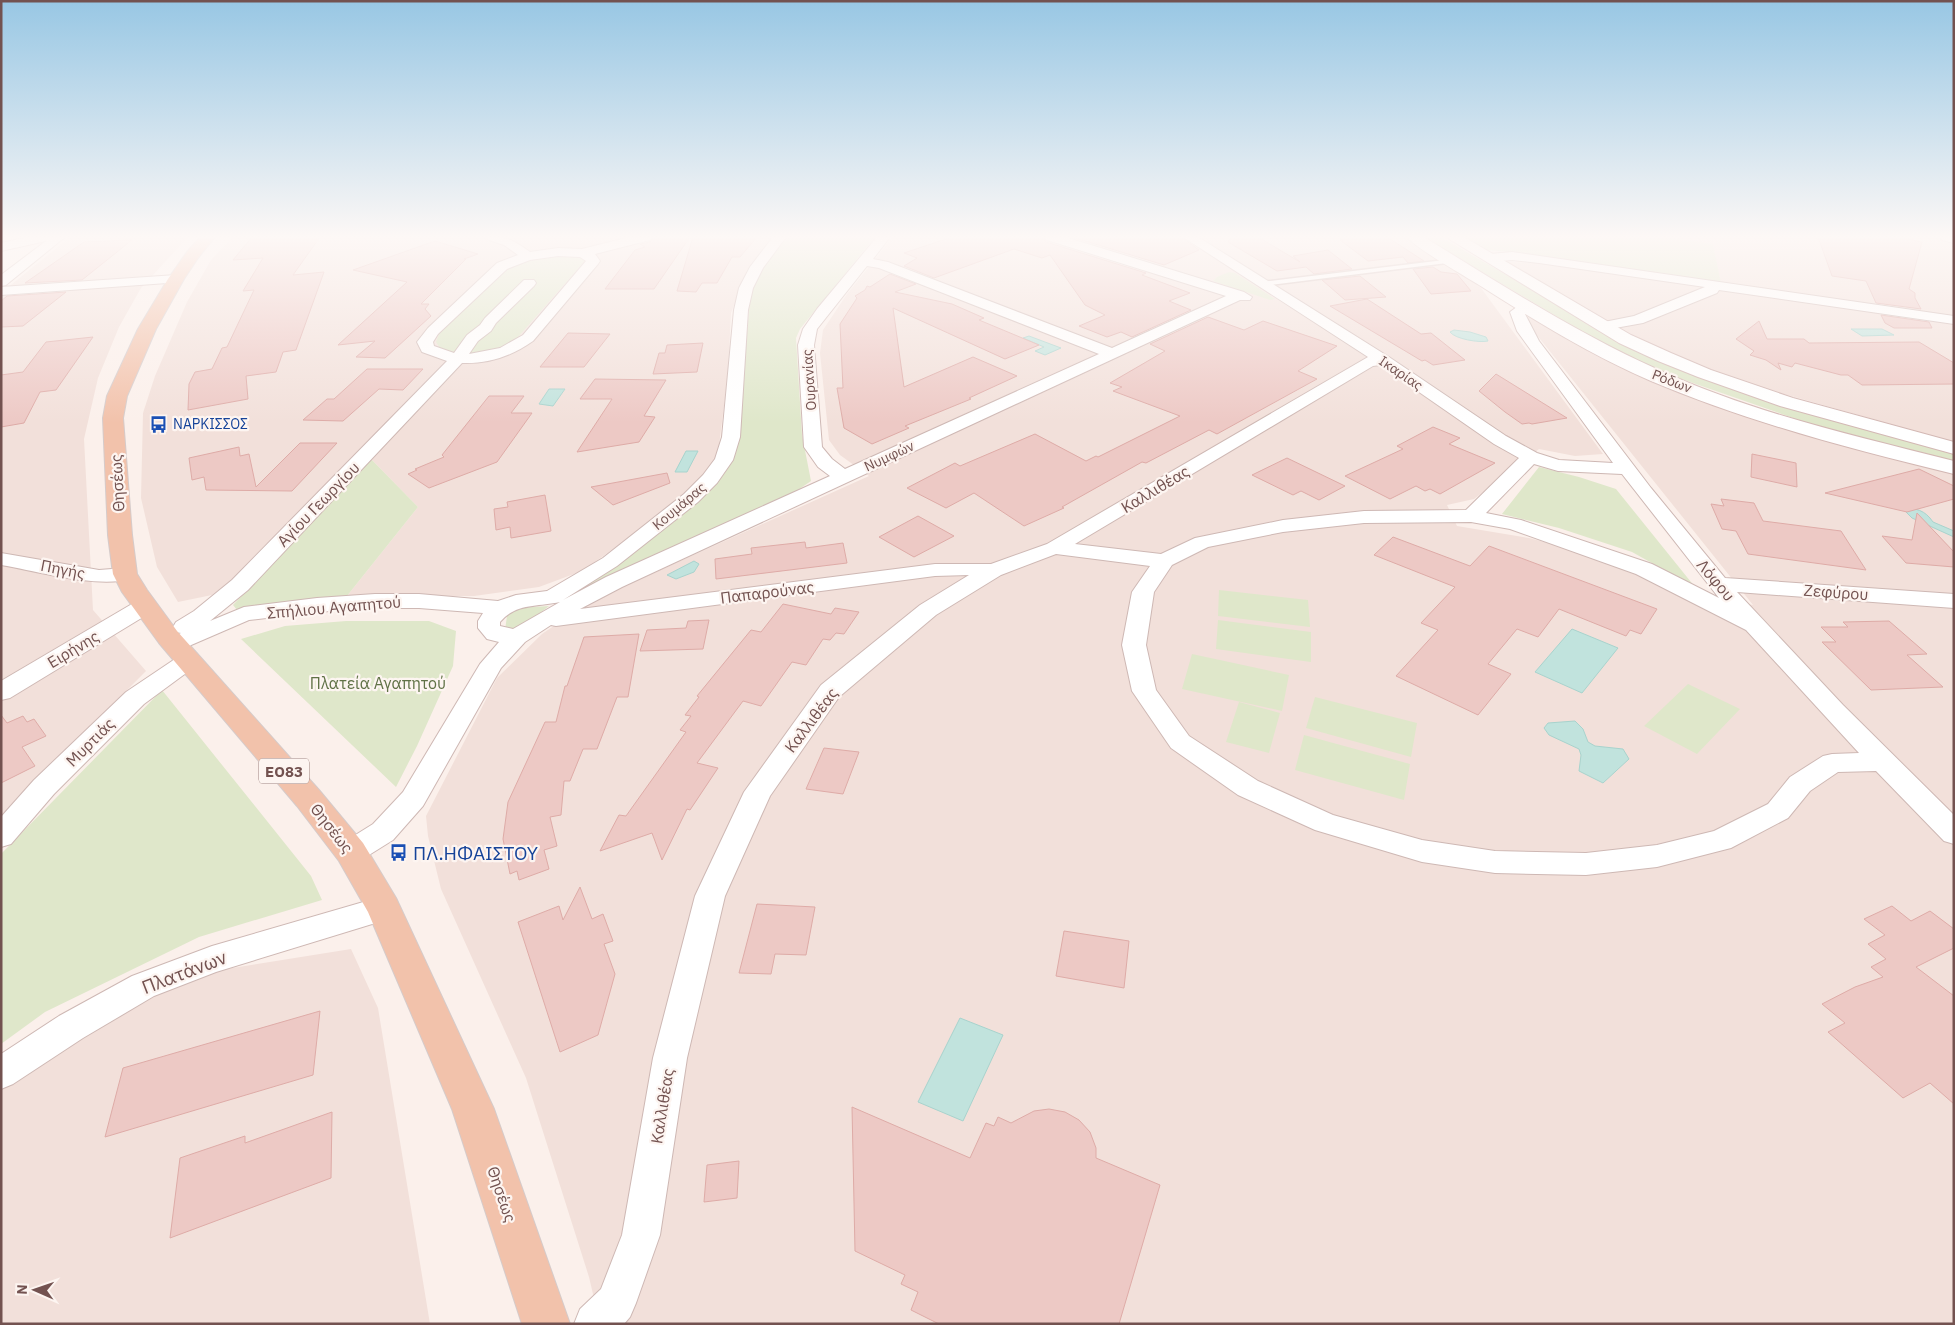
<svg xmlns="http://www.w3.org/2000/svg" width="1955" height="1325" viewBox="0 0 1955 1325" font-family="'IBM Plex Sans',sans-serif">
<style>
.residential{fill:#f2e0da}
.green{fill:#dfe7ca}
.water{fill:#c1e3dd;stroke:#a8d3cd}
.building{fill:#edc9c5;stroke:#deaba7}
.lines{fill:none;stroke-linecap:round;stroke-linejoin:round}
.lane-casing{stroke:#ceb8b4;stroke-width:3}
.street-casing{stroke:#ceb8b4;stroke-width:2}
.secondary-casing{stroke:#d3b8b4;stroke-width:2}
.primary-casing{stroke:#d5cbca;stroke-width:2}
.lane{fill:#fff;fill-rule:evenodd}
.street{fill:#fff;fill-rule:evenodd}
.secondary{fill:#fff;fill-rule:evenodd}
.primary{fill:#f2c2ab;fill-rule:evenodd}
.labels{text-anchor:middle;dominant-baseline:central;stroke-width:4.5;stroke-linejoin:round;paint-order:stroke}
.far-street-label{font-size:14px;fill:#735250;stroke:#fdf5f1}
.far-transit-label{font-size:14px;fill:#164399;stroke:#fdf5f1;text-anchor:start}
.shield{fill:#fdf5f1;stroke:#9c8380;stroke-width:1}
.shield-label{font-size:15px;font-weight:bold;fill:#735250}
.street-label{font-size:16px;fill:#735250;stroke:#fdf5f1}
.park-label{font-size:16px;fill:#607246;stroke:#fdf5f1}
.near-transit-label{font-size:19px;fill:#164399;stroke:#fdf5f1;text-anchor:start}
.near-street-label{font-size:19px;fill:#735250;stroke:#fdf5f1}
</style>
<rect width="100%" height="100%" fill="#fbf0eb"/>
<!-- residential -->
<path class="residential" d="M70,237H188L141,288L119,327L98,378L84,439L93,610L146,671L1,817V293Z
M233,237H773L747,270L731,313L728,373L718,454L704,479L657,518L582,571L539,587L474,596H347L418,507L371,459L351,458L243,572L212,595L178,602L157,567L141,498L143,413L155,376L187,302L211,260Z
M893,237H1407L1448,262L1481,288L1603,454L1575,456L1539,449L1474,499L1447,505L1457,526L1529,538L1580,551L1620,565L1676,590L1753,605L1524,319L1529,317L1540,318L1632,373L1762,420L1954,474V1324H600L589,1277L526,1078L441,889L428,836L426,816L497,678L542,634L587,603L869,476L840,455L829,440L820,353L823,330L847,294Z
M1666,237H1934L1954,242V442L1770,390L1686,362L1642,343L1508,262L1548,263L1722,290L1713,244Z
M351,949L378,1008L430,1324H1V1086L120,1008L207,972Z"/>
<!-- green -->
<path class="green" d="M786,237H875L800,329L796,338L802,435L811,481L792,494L567,599L564,598C604,571 722,499 734,455C739,434 740,409 742,387C745,354 748,321 751,289L755,278Z
M1424,237H1441L1601,330L1665,362L1954,452V464L1825,429L1667,374L1599,342Z
M1463,237H1666L1713,244L1721,283L1520,253L1487,250Z
M562,254L582,257L585,261L518,337L504,347L485,353L464,355L451,353L440,348L436,342L439,334L503,273C520,260 541,257 562,254Z
M1229,272L1235,273L1275,299L1270,300L1213,281L1217,277Z
M371,459L418,507L347,596L303,600L237,610L233,605Z
M1539,467L1579,477L1616,489L1695,587L1632,552L1559,528L1502,514Z
M1219,590L1308,600L1310,627L1218,616Z
M549,606L513,634L505,630L507,616L517,608Z
M1218,620L1311,632V662L1216,649Z
M346,621H429L456,631L453,666L417,746L396,787L241,639L285,626Z
M1192,654L1289,675L1282,711L1182,689Z
M1688,684L1740,709L1697,754L1644,726Z
M162,690L311,876L322,900L199,937L45,1012L1,1044V854Z
M1315,697L1417,723L1411,757L1306,728Z
M1239,702L1280,713L1269,753L1226,742Z
M1304,735L1410,764L1404,800L1295,770Z"/>
<!-- water -->
<path class="water" d="M1851,329H1882L1894,335L1862,336Z
M1454,330L1470,332L1486,337L1488,341C1479,343 1455,339 1450,332Z
M1029,336L1061,348L1045,355L1035,351L1044,347L1023,338Z
M549,389H565L553,406L539,404Z
M686,451H698L687,472H675Z
M1902,508C1916,508 1925,510 1933,522L1954,531V537L1912,518Z
M694,561L699,564L694,572L676,579L667,575Z
M1572,629L1618,648L1582,693L1535,672Z
M1575,721L1583,729L1588,742L1595,746L1623,749L1629,759L1603,783L1579,771L1581,755L1579,749L1549,735L1544,728L1548,723Z
M960,1018L1003,1035L963,1121L918,1102Z"/>
<!-- building -->
<path class="building" d="M252,237H320L293,275L324,272L296,350L283,352L276,372L246,376L248,399L188,410L189,384L195,372L212,369L222,348L227,347L254,290L243,291L263,258L233,260Z
M654,237H690L654,289H605L635,250L645,247L640,244L650,242Z
M693,237H757L740,257H732L717,283H702L696,292L677,291Z
M952,237H1043L1046,242L1146,273L1142,275L1190,293L1169,301L1191,310L1132,337L1121,332L1107,337L1079,326L1105,315L1085,305L1050,255L1042,258L1014,249L934,278L904,266L917,258L904,253Z
M1072,237H1181L1199,250L1164,265Z
M1231,237H1258L1300,262L1293,256L1328,250L1352,269L1314,274L1306,267L1277,271L1228,242Z
M1339,237H1387L1424,261L1408,263L1403,257L1368,261L1340,240H1343Z
M1818,237H1898L1922,242L1909,289L1915,293V298L1921,309L1876,303L1866,281L1832,276Z
M132,240L82,280L25,283L84,242Z
M435,241L478,254L464,259H466L421,304H429L425,309L431,316L385,358L356,357L375,341L338,345L407,282L353,270Z
M1433,267L1441,272L1457,274L1471,291L1431,294L1413,269Z
M890,274L916,284L895,292L952,304L984,318L979,320L1039,345L1005,359L893,308L904,387L973,357L1017,376L969,398L971,399L905,426L909,428L872,444L844,428L837,388H843L840,324L857,298L855,296L865,290L867,286L870,287Z
M1360,276L1386,297L1345,300L1322,280Z
M66,292L23,326L1,327V301L7,296Z
M1367,299L1421,334L1431,333L1465,360L1433,365L1425,360L1422,361L1330,306Z
M1881,315L1929,322L1932,328H1894L1885,323Z
M1208,317L1244,330L1263,321L1337,346L1298,371L1317,379L1217,434L1209,430L1146,463L1142,462L1062,507L1064,508L1024,526L974,493L946,508L907,488L955,463L960,466L1035,434L1086,461L1096,456L1098,457L1180,416L1113,391L1122,387L1110,383L1165,351L1150,344Z
M1759,321L1767,339H1804L1809,343L1919,342L1954,363V384L1862,385L1848,375H1841L1795,363L1792,367L1778,363L1781,370L1766,360L1750,355L1754,351L1736,339Z
M568,333L610,334L584,367H540Z
M93,337L56,390L40,392L24,423L1,427V375L23,372L46,342Z
M703,343L697,372L653,374L659,353H665L667,345Z
M367,369H423L403,390L379,389L343,421L303,420L327,399H334Z
M1496,374L1567,418L1532,424L1529,423L1522,424L1505,412L1479,391Z
M595,379L666,380L644,416L655,417L639,442L577,452L612,399H580Z
M489,396H524L511,413H532L497,462L429,488L408,474L417,470L415,469L444,457L442,455Z
M1433,427L1460,438L1449,444L1495,463L1440,494L1430,489L1425,491L1416,486L1390,499L1345,476L1403,449L1397,446Z
M300,443H337L292,491L206,490L204,477L192,480L189,458L239,447L240,456L249,454L256,487Z
M1752,454L1796,463L1797,487L1751,477Z
M1287,458L1345,486L1319,500L1301,491L1293,495L1252,475Z
M1919,469L1954,486V499L1907,512L1825,493Z
M667,473L670,483L613,505L591,487Z
M545,495L551,531L511,538L510,527L496,530L494,509L508,507L507,502Z
M1721,499L1754,503L1763,521L1841,531L1866,570L1748,554L1736,531L1722,529L1711,504L1724,506Z
M1917,513L1954,552V567L1906,563L1882,536L1912,540Z
M918,516L954,536L914,557L879,537Z
M1393,537L1470,566L1489,546L1657,609L1641,634L1630,630L1626,636L1559,609L1538,637L1517,629L1488,664L1511,674L1478,715L1396,676L1438,630L1421,623L1455,587L1374,555Z
M805,542L806,548L843,543L847,563L716,579L715,559L752,554L751,548Z
M783,604L831,614L835,608L859,612L844,634L836,633L830,640L823,639L806,665L792,662L761,706L743,701L697,763L718,768L690,810L687,809L662,860L652,833L600,851L619,815L626,816L686,732L680,730L691,716L685,715L699,697L697,696L751,630L761,632Z
M709,620L703,649L640,651L647,630L686,628L688,621Z
M1889,621L1927,654L1907,655L1943,687L1871,690L1822,642H1836L1821,627H1848L1843,622Z
M639,634L628,697H617L597,749H583L570,781H564L561,815L550,817L557,846L544,850L549,869L519,880L517,871L510,874L503,839L508,802L545,722H556L565,686H567L584,637Z
M1,715L7,723L23,716L27,722L34,719L46,736L22,747L35,766L1,783Z
M824,748L859,752L843,794L806,789Z
M580,887L592,919L603,914L613,941L604,944L615,974L598,1035L560,1052L518,922L559,906L563,920Z
M757,904L815,907L806,955L775,954L771,974L739,973Z
M1892,906L1911,921L1930,911L1954,929V948L1916,967L1954,996V1104L1930,1083L1903,1098L1828,1032L1845,1023L1822,1004L1855,987L1883,977L1871,967L1886,959L1868,944L1885,935L1864,919Z
M1064,931L1129,941L1124,988L1056,976Z
M320,1011L313,1075L105,1137L123,1068Z
M852,1107L970,1158L986,1123L994,1126L998,1117L1011,1123L1034,1111L1049,1109L1065,1112L1079,1120L1090,1132L1096,1148V1158L1160,1185L1119,1324H939L911,1310L918,1292L901,1284L905,1275L855,1251Z
M332,1112L331,1178L170,1238L180,1158L245,1136V1143Z
M739,1161L737,1198L704,1202L707,1165Z"/>
<g class="lines">
<defs>
<path id="lane" d="M1453,259L1456,261L1455,262L1261,286L1258,284L1261,282Z"/>
<path id="street" d="M29,237H65L6,285L1,286V275L46,241L1,251V243Z
M487,237C508,237 513,240 530,252L558,248L582,249L630,237H652L650,240L595,254L600,261L598,264L533,341C512,356 488,364 462,363L248,590L210,621L244,607L317,598L375,594H419L498,601L516,595L547,591L603,558L684,494L703,475L715,459L722,437L734,310L739,288L750,267L773,237H786L763,268L753,288L748,310L740,437L733,460L717,483L698,502L617,566L563,600L606,577L830,476L818,467L804,447L798,345L803,329L817,309L877,237H890L873,259L888,262L1112,348L1226,296L1047,240L1045,237H1065L1244,292L1252,297L1250,300H1240L622,587L580,609L935,564H991L1047,544L1368,357L1183,237H1198L1389,357L1506,436L1537,453L1559,460L1613,463L1517,331L1510,312L1522,303H1532L1534,306L1525,314L1539,341L1651,488L1725,578L1954,594V608L1737,592L1843,705L1954,815V844L1944,841L1876,771L1838,772L1810,791L1788,818L1731,848L1657,867L1586,875L1495,873L1422,862L1315,830L1238,795L1171,748L1132,691L1122,645L1132,592L1150,566L1056,554L1001,575L936,615L839,697L770,796L725,896L687,1058L660,1235L636,1303L630,1317L624,1324H574L580,1309L601,1289L622,1235L653,1058L695,896L744,792L821,685L920,605L969,575L935,576L556,626L551,625L525,642L501,668L423,806L393,840L361,860L351,863L341,860L337,852L341,844L373,824L403,792L480,664L499,642L487,639L478,628V621L483,613L419,608H375L317,612L249,620L175,652L167,650L163,645L167,640L181,633L176,632L173,627L176,622L194,611L232,580L447,361L422,352L417,342L428,328L497,263L518,255L504,245L489,240ZM558,256L580,257L586,261L523,335L500,348L469,354L478,341L491,331L496,323L534,286L536,283L534,280H524L485,318L480,325L467,335L454,353L434,346L433,342L438,334L507,269L530,260ZM867,266L879,268L1099,354L845,469L832,459L822,447L814,345L817,329ZM1380,365L1494,444L1519,458L1466,510L1364,511L1283,520L1195,538L1161,554L1075,544L1373,366ZM1534,464L1558,471L1622,474L1719,598L1652,564L1521,520L1486,513ZM1471,522L1510,529L1636,574L1746,630L1859,753L1832,754L1823,756L1790,777L1768,804L1714,831L1657,845L1586,853L1495,851L1422,840L1333,815L1258,781L1189,736L1156,690L1146,645L1154,592L1172,565L1208,547L1283,532L1364,523ZM560,602L513,629L500,626V622C516,603 537,607 560,602Z
M1940,237H1954V243L1942,240Z
M1512,252L1954,316V324L1719,290L1717,293L1643,323L1604,330L1599,329L1597,326L1599,323L1634,316L1705,287L1539,263L1512,260L1490,262L1483,258L1490,254Z
M176,275L183,279L181,282L1,295V287Z
M1,553L99,570L125,568L133,569L136,574L133,579C93,588 42,572 1,565Z
M145,599L153,601L156,606L153,611L10,698L1,700V681L137,601Z
M189,652L197,655L201,660L197,665L144,704L54,794L11,844L1,847V817L34,780L126,692L181,655Z
M384,896L395,899L399,908L395,917L216,972L154,996L83,1038L13,1084L1,1089V1054L59,1016L132,976L212,946Z"/>
<path id="secondary" d="M1407,237H1424C1502,285 1578,334 1661,371C1754,413 1855,436 1954,461V474C1851,449 1748,422 1651,381C1591,355 1534,320 1479,285C1465,276 1415,248 1407,237Z
M1446,237H1464L1631,335L1671,353L1711,370L1793,398L1954,442V454L1780,406L1698,377L1658,361L1619,343Z"/>
<path id="primary" d="M200,237H215L198,258L184,279L156,329L127,396L123,418L132,535L137,574L147,590L177,631L319,790L363,843L396,898L494,1109L570,1324H522L452,1109L368,912L339,861L297,806L159,643L122,592L113,574L108,535L103,418L107,396L138,329L168,279L187,252Z"/>
</defs>
<!-- lane casing -->
<use href="#lane" class="lane-casing"/>
<!-- street casing -->
<use href="#street" class="street-casing"/>
<!-- secondary casing -->
<use href="#secondary" class="secondary-casing"/>
<!-- primary casing -->
<use href="#primary" class="primary-casing"/>
<!-- lane -->
<use href="#lane" class="lane"/>
<!-- street -->
<use href="#street" class="street"/>
<!-- secondary -->
<use href="#secondary" class="secondary"/>
<!-- primary -->
<use href="#primary" class="primary"/>
</g>
<!-- sky -->
<linearGradient id="sky" x2="0" y2="1"><stop stop-color="#98c7e4"/><stop offset="0.56" stop-color="#fdf8f6"/><stop offset="1" stop-color="#fdf8f6" stop-opacity="0"/></linearGradient>
<rect width="1955" height="423" fill="url(#sky)"/>
<!-- icons -->
<defs>
<symbol id="bus-bare" viewBox="-9 -9 18 18"><path d="M-5-6H5V4H4V6H2V4H-2V6H-4V4H-5ZM-3.5-4V0h7V-4ZM-3.5 1.2v1.5H-2V1.2ZM2 1.2v1.5H3.5V1.2Z" fill="#1a4fb4" stroke="#fdf5f1" stroke-width="2.5" paint-order="stroke"/></symbol>
</defs>
<g fill-rule="evenodd">
<use href="#bus-bare" x="146" y="412" width="25" height="25"/>
<use href="#bus-bare" x="386" y="840" width="25" height="25"/>
</g>
<g class="labels">
<!-- far-street labels -->
<g class="far-street-label">
<text transform="translate(1401 373) rotate(34)">Ικαρίας</text>
<text transform="translate(809 380) rotate(-94)">Ουρανίας</text>
<text transform="translate(1672 381) rotate(21)">Ρόδων</text>
<text transform="translate(889 456) rotate(-25)">Νυμφών</text>
<text transform="translate(679 506) rotate(-40)">Κουμάρας</text>
</g>
<!-- far-transit labels -->
<g class="far-transit-label">
<text x="173" y="424">ΝΑΡΚΙΣΣΟΣ</text>
</g>
<!-- shield labels -->
<rect class="shield" x="259" y="758.5" width="50" height="25" rx="4"/>
<g class="shield-label">
<text x="284" y="771">ΕΟ83</text>
</g>
<!-- street labels -->
<g class="street-label">
<text transform="translate(117 483) rotate(-93)">Θησέως</text>
<text transform="translate(1155 489) rotate(-31)">Καλλιθέας</text>
<text transform="translate(318 504) rotate(-46)">Αγίου Γεωργίου</text>
<text transform="translate(63 569) rotate(11)">Πηγής</text>
<text transform="translate(1716 580) rotate(50)">Λόφου</text>
<text transform="translate(767 592) rotate(-7)">Παπαρούνας</text>
<text transform="translate(1836 592) rotate(4)">Ζεφύρου</text>
<text transform="translate(334 607) rotate(-5)">Σπήλιου Αγαπητού</text>
<text transform="translate(73 649) rotate(-31)">Ειρήνης</text>
<text transform="translate(811 720) rotate(-53)">Καλλιθέας</text>
<text transform="translate(90 742) rotate(-45)">Μυρτιάς</text>
<text transform="translate(332 828) rotate(52)">Θησέως</text>
<text transform="translate(662 1106) rotate(-81)">Καλλιθέας</text>
<text transform="translate(502 1194) rotate(71)">Θησέως</text>
</g>
<!-- park labels -->
<g class="park-label">
<text x="378" y="683">Πλατεία Αγαπητού</text>
</g>
<!-- near-transit labels -->
<g class="near-transit-label">
<text x="413" y="853">ΠΛ.ΗΦΑΙΣΤΟΥ</text>
</g>
<!-- near-street labels -->
<g class="near-street-label">
<text transform="translate(184 972) rotate(-21)">Πλατάνων</text>
</g>
</g>
<!-- border -->
<rect width="1955" height="1325" fill="none" stroke="#735250" stroke-width="5"/>
<!-- north arrow -->
<g transform="translate(35 1290) rotate(272)" stroke="#fdf5f1" stroke-width="4" paint-order="stroke">
<path d="M0-4L9 19L0 12L-9 19Z" fill="#735250"/>
<text y="-8" font-size="14" font-weight="bold" text-anchor="middle" fill="#735250">N</text>
</g>
</svg>
